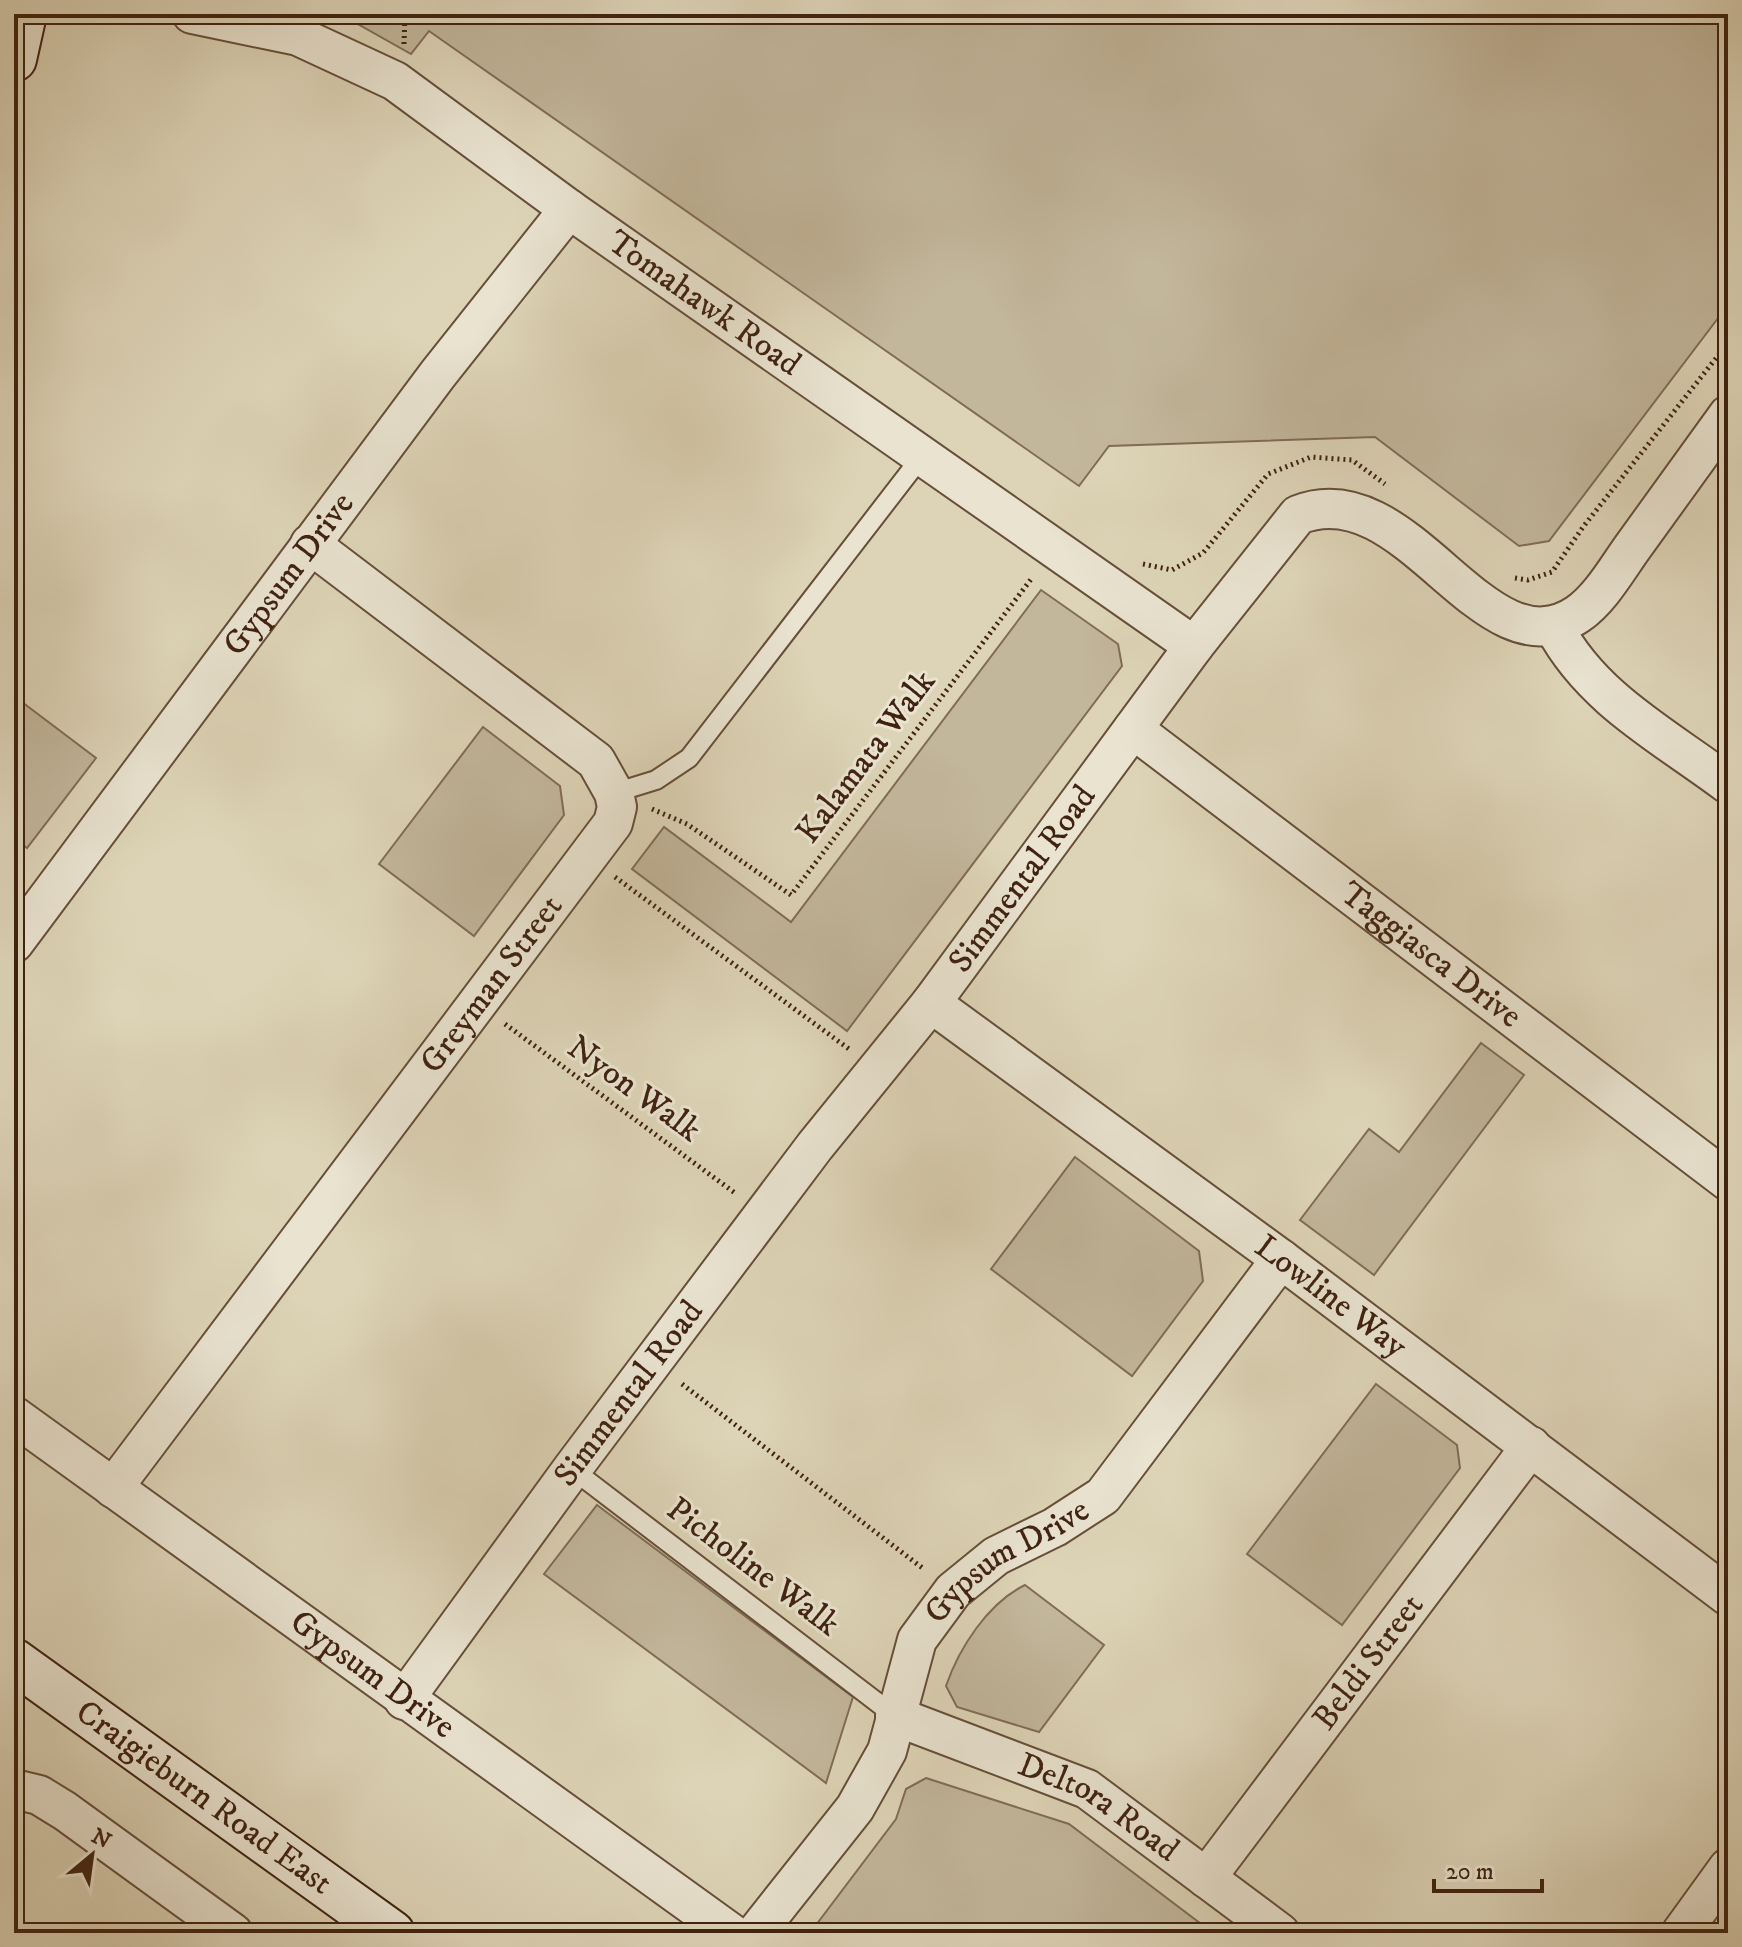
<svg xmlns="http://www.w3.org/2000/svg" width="1742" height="1947" viewBox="0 0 1742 1947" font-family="'IM FELL DW Pica',serif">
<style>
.green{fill:#c2b69b;stroke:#816c56;stroke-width:2}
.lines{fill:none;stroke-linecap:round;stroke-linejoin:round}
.lane-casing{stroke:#674e3a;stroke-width:22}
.street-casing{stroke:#674e3a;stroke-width:42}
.secondary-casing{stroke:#402211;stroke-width:48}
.path{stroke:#402211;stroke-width:5;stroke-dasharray:2 4;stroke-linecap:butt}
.lane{stroke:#e9e3d0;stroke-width:18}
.street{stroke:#e9e3d0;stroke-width:38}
.secondary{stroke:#e9e3d0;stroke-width:44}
.labels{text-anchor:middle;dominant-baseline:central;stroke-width:6;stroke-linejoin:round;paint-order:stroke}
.street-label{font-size:34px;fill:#402211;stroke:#e9e3d0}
</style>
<rect width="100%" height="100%" fill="#ddd4b7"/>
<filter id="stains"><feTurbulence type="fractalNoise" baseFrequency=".0025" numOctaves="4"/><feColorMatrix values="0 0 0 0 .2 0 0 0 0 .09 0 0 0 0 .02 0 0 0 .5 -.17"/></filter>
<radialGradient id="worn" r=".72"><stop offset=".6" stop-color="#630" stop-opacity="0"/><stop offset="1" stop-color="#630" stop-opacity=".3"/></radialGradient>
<!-- green -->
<path class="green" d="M340,14H1728V305L1549,541L1519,546L1375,437L1109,446L1079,486L429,31L411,54Z
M1041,590L1118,644L1122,666L847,1031L632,869L664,827L791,922Z
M14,696L96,758L27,848L14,838Z
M483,727L560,786L564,815L474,936L379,864Z
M1481,1043L1524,1075L1374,1275L1300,1220L1369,1129L1399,1152Z
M1075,1157L1199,1251L1203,1281L1132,1376L991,1269Z
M1376,1384L1457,1445L1460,1468L1342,1625L1247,1554Z
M597,1505L853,1697L826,1783L544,1574Z
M1025,1585L1104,1645L1039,1732L957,1707L946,1686C959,1648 988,1603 1025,1585Z
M926,1778L1069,1824L1213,1933H810L896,1819L906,1789Z"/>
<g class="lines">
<defs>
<path id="lane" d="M614,793L656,780L689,758L922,456
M572,1469L895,1716"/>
<g id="street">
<path id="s1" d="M192,14L298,36L395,81L569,209L1194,646"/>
<path d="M1554,627C1592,699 1664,736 1728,784"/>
<path id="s2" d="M1133,729L1728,1181"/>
<path id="s3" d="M14,943L438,374L569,209"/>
<path id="s4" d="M931,1003L1281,1259L1728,1596"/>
<path id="s5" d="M14,1416L731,1933"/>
<path id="s6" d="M113,1488L613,823L617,807L614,793L596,761L310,544"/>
<path id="s7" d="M404,1700L572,1469L815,1146L931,1003L1194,646L1298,515C1409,471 1483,678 1578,614C1600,599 1617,569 1632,548C1664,504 1696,460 1728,415"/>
<path id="s8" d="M895,1716L1087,1789L1280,1933"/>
<path d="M14,1789L39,1795L65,1811L233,1933"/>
<path id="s9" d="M1206,1878L1531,1446"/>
<path id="s10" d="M756,1933L855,1808L887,1751L917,1640L953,1591L996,1556L1055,1527L1103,1496L1281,1259"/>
<path d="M1681,1933L1728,1868"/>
</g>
<g id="secondary">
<path d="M14,59L24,14"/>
<path id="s11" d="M14,1661L392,1933"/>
</g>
</defs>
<!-- lane casing -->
<use href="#lane" class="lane-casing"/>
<!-- street casing -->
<use href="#street" class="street-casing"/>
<!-- secondary casing -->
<use href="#secondary" class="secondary-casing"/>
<!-- path -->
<path class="path" d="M404,44L405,14
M1143,564L1172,570L1203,553L1268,474L1311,457L1352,460L1385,484
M1515,578L1528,580L1552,572L1583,527L1728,343
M652,809L687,824L791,895L1032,578
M615,877L849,1049
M505,1024L735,1193
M682,1384L925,1570"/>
<!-- lane -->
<use href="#lane" class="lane"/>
<!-- street -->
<use href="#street" class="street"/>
<!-- secondary -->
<use href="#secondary" class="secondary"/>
</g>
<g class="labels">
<!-- street labels -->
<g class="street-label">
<text stroke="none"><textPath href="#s1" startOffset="596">Tomahawk Road</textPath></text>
<text stroke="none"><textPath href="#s3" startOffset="460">Gypsum Drive</textPath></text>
<text transform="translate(866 757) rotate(-53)">Kalamata Walk</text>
<text stroke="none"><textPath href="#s7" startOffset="1028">Simmental Road</textPath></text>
<text stroke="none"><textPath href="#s2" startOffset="374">Taggiasca Drive</textPath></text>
<text stroke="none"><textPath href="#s6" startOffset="630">Greyman Street</textPath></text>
<text transform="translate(634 1089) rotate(36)">Nyon Walk</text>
<text stroke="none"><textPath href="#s4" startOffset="496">Lowline Way</textPath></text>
<text stroke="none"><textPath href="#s7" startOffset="380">Simmental Road</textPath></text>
<text stroke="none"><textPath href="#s10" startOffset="462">Gypsum Drive</textPath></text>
<text transform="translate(753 1567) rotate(37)">Picholine Walk</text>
<text stroke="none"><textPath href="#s9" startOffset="270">Beldi Street</textPath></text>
<text stroke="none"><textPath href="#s5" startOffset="442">Gypsum Drive</textPath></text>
<text stroke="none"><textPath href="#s11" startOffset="234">Craigieburn Road East</textPath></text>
<text stroke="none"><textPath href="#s8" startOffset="224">Deltora Road</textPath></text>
</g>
</g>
<!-- margin -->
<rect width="1742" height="1947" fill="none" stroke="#ddd4b7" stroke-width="48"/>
<rect x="16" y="16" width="1710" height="1915" fill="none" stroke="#402211" stroke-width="4"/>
<rect x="24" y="24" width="1694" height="1899" fill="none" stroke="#402211" stroke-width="2"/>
<!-- north arrow -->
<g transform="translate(92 1855) rotate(29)" stroke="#e9e3d0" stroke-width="6" paint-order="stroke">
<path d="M0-6L14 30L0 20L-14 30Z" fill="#402211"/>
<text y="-12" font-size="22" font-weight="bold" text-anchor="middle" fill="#402211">N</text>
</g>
<!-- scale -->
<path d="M1434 1879v12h108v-12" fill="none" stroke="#402211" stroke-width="4"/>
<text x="1446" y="1879" font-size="24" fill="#402211" stroke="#e9e3d0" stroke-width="6" paint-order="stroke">20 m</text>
<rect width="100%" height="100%" filter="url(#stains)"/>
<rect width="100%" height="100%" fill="url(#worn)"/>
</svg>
